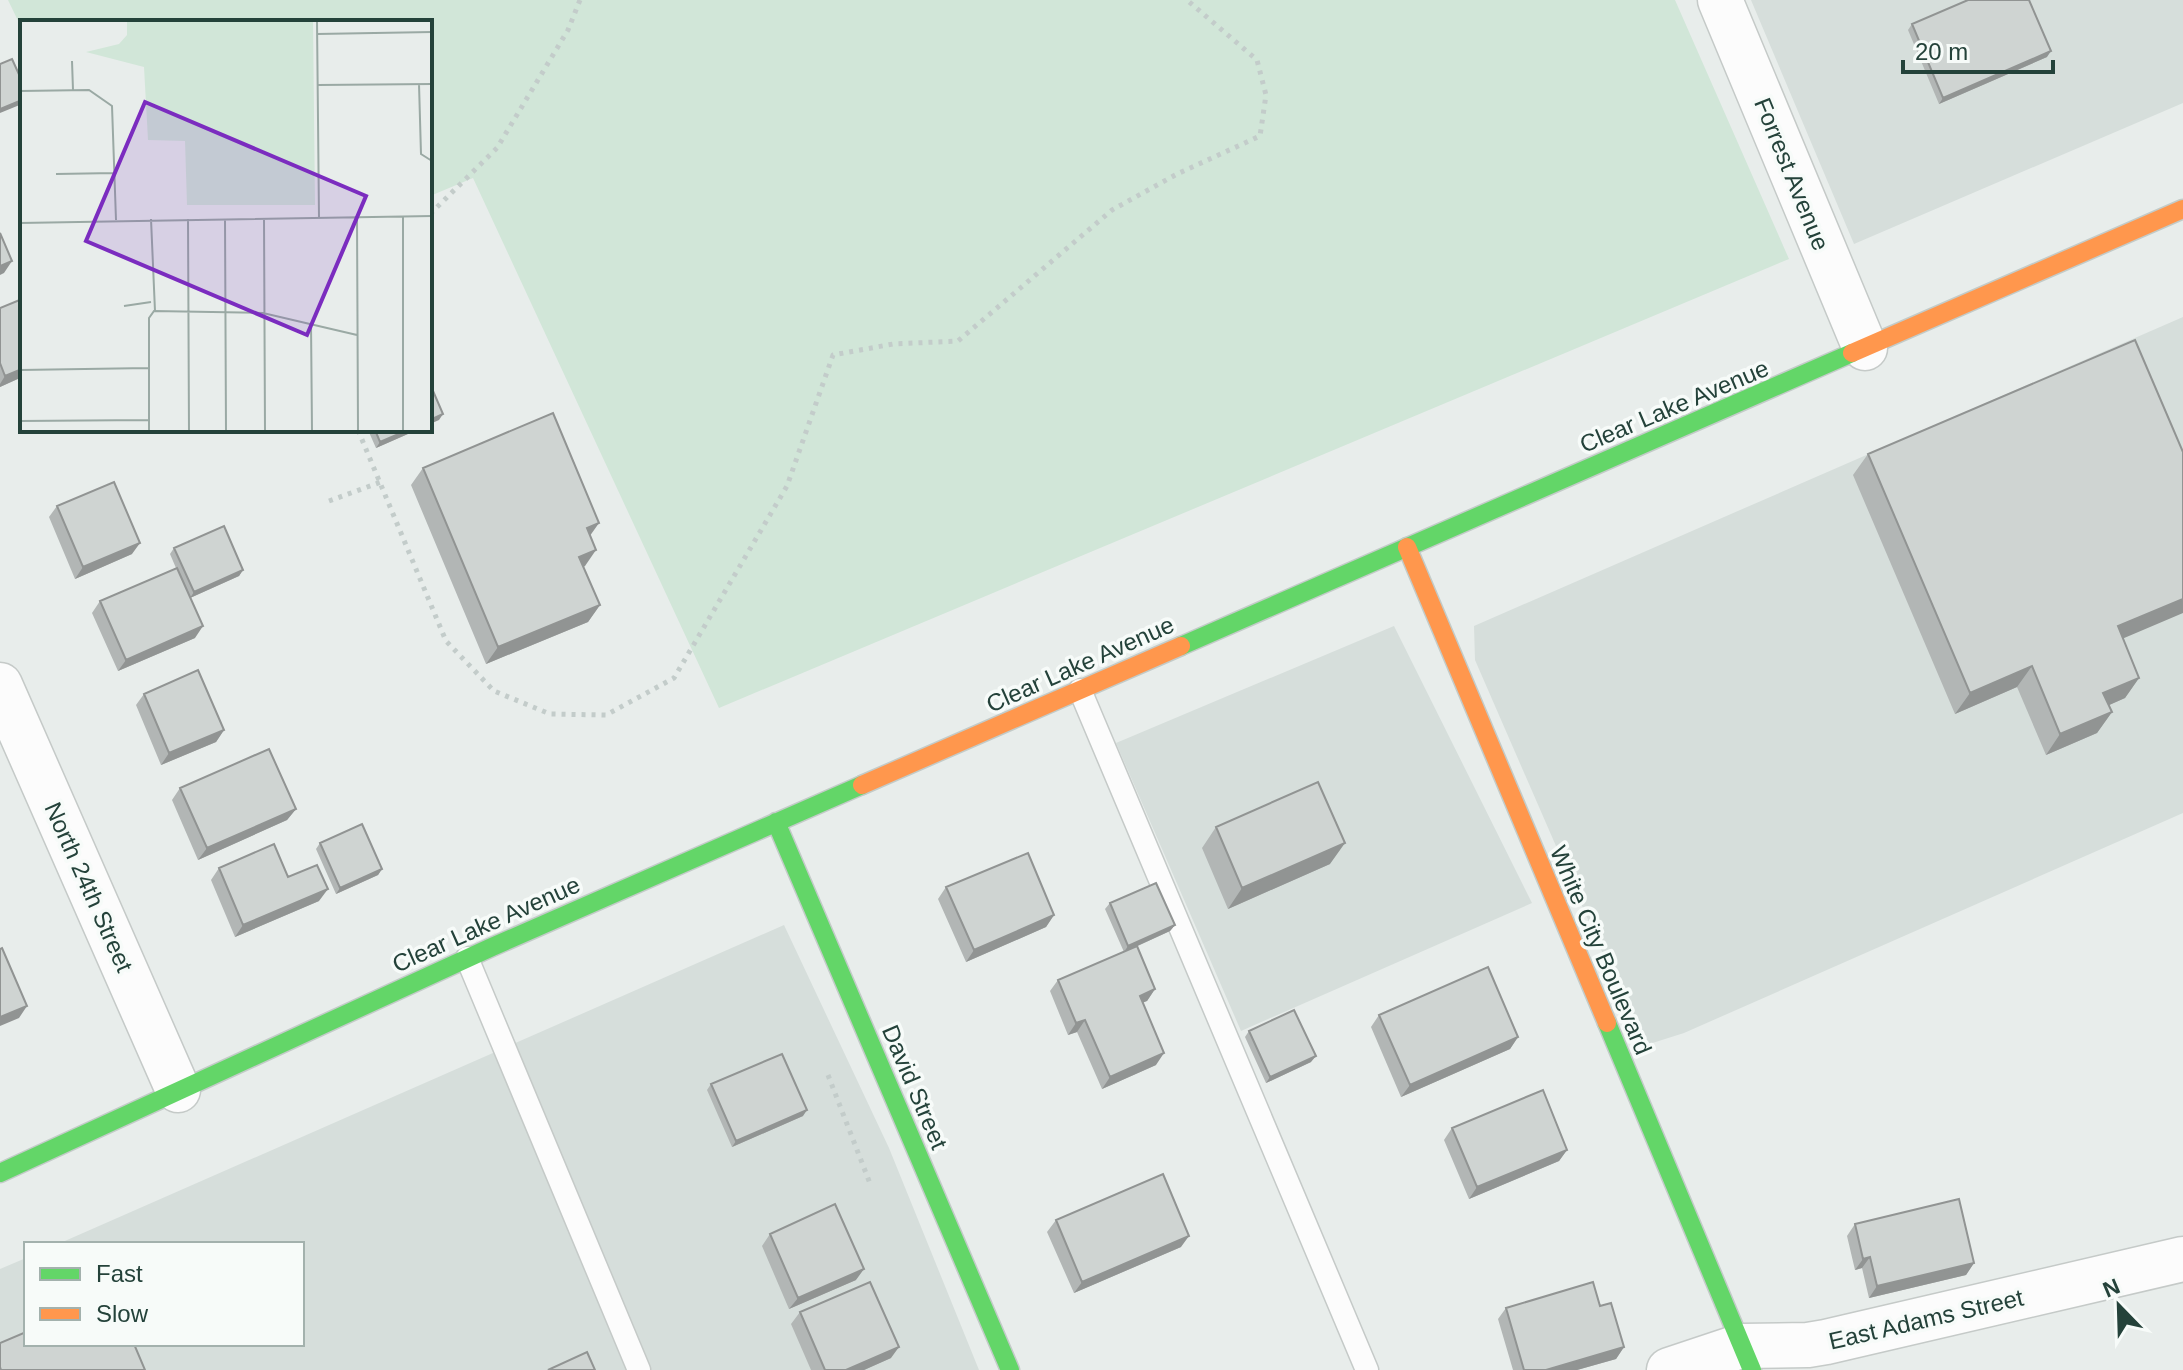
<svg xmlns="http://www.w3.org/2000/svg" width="2183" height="1370" viewBox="0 0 2183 1370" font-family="Helvetica,sans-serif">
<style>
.built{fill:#d6dedb}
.green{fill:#d1e6d8}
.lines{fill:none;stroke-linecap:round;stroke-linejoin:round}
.lane-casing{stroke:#c5cac8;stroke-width:25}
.street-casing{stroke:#c5cac8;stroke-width:47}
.fast-casing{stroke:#c3cbc8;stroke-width:21}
.slow-casing{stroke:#c3cbc8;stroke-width:21}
.path{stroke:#c3ccca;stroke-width:5;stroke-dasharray:4 6;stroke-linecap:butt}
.lane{stroke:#fcfcfc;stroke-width:22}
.street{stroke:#fcfcfc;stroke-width:44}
.fast{stroke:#63d668;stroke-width:18}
.slow{stroke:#ff974d;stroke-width:18}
.wall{fill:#b2b6b5}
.shaded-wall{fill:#919493}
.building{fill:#cfd4d2;stroke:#919493;stroke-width:2}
.labels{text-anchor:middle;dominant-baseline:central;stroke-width:7;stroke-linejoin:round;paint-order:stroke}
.street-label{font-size:24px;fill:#24423a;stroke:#f7fbf9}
.inset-road{fill:none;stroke:#9aa9a4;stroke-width:2}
.view{fill:#7b2cbf;fill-opacity:0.15;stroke:#7b2cbf;stroke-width:4}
.inset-edge{fill:none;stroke:#24423a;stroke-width:4}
</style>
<rect width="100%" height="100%" fill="#e8edeb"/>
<!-- built -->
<path class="built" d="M1751,0H2183V103L1854,244Z
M2183,317V813L1684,1033L1643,1046L1475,660L1474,626Z
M1394,626L1532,903L1241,1031L1116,743Z
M784,925L889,1148L979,1370H0V1269L26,1258V1344H302V1244H58Z"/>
<!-- green -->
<path class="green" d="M8,0H1675L1789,259L719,708L473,178L430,196V22H22V29Z"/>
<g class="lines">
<defs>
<path id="lane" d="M1080,690L1367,1370
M467,958L639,1370"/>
<path id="street" d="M1720,0L1865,348
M0,685L178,1090
M1669,1370L1741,1346L1808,1345L1826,1342L2183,1259"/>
<path id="fast" d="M1181,646L1852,353
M776,822L1010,1370
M1607,1023L1752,1370
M0,1173L492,947L862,785"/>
<path id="slow" d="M1852,353L2183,209
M1407,547L1607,1023
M862,785L1181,646"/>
</defs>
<!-- lane casing -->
<use href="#lane" class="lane-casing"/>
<!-- street casing -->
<use href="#street" class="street-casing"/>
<!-- fast casing -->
<use href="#fast" class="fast-casing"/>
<!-- slow casing -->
<use href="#slow" class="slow-casing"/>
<!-- path -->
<path class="path" d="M430,214L497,148L568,30L580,0
M358,430L446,641L494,691L550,714L606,715L674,678L787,486L833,355L893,344L958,341L1112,210L1177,174L1260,136L1266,95L1257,60L1187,0
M329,501L381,482
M828,1075L871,1186"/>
<!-- lane -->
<use href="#lane" class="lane"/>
<!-- street -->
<use href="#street" class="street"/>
<!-- fast -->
<use href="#fast" class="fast"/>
<!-- slow -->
<use href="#slow" class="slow"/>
</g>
<!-- wall -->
<path class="wall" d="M1912,24L2047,57L1939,104L1908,30Z
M0,308L22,377L0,387Z
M368,430H417L376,448Z
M1868,454L2123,639L2139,678L2125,698L2109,705L2112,712L2097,733L2046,755L2017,687L1955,714L1853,475Z
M423,468L590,535L585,566L583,567L600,605L588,622L486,664L411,485Z
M57,506L132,554L75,579L49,517Z
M174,548L243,570L239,576L190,598L195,638L118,671L92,613L100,601L176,568L170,554Z
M144,694L224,730L216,742L161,765L136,705Z
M180,788L296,809L287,820L198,860L172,800Z
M1216,827L1330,864L1228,909L1202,848Z
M320,843L382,869L378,875L336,894L316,849Z
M219,868L288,877L319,901L235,937L211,880Z
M946,887L1054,915L1046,927L966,962L938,899Z
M1110,903L1175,925L1170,931L1129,950L1155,989L1147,1001L1143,1002L1156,1065L1102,1089L1077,1032L1068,1035L1050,991L1058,980L1124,952L1105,909Z
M1379,1015L1518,1037L1510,1049L1401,1097L1371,1027Z
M1249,1031L1311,1062L1266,1083L1245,1037Z
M711,1084L803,1116L732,1147L707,1090Z
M1452,1128L1567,1150L1559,1161L1469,1199L1444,1140Z
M1056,1220L1181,1247L1074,1293L1047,1232Z
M1855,1224L1974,1263L1966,1275L1869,1298L1862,1268L1855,1270L1847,1236Z
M770,1234L856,1280L789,1309L762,1246Z
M1600,1306L1624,1347L1616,1359L1577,1370H1513L1498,1319L1506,1308Z
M800,1312L891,1358L864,1370H811L791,1324Z"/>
<!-- shaded-wall -->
<path class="shaded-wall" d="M2051,51L2047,57L1939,104L1943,98Z
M22,100V104L0,113V109Z
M12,261L4,273L0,275V266Z
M22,369V377L0,387V384L5,376Z
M443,414L439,420L430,424V420Z
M408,430H417L376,448L380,442Z
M599,523L587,540V528Z
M140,543L132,554L75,579L83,567Z
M596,550L585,566L568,573L579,557Z
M243,570L239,576L190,598L194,592Z
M2183,599V613L2103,647L2118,626Z
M600,605L588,622L486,664L498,647Z
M203,626L195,638L118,671L126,660Z
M2032,666L2017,687L1955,714L1970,693Z
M2139,678L2125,698L2089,714L2103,693Z
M2112,712L2097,733L2046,755L2060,734Z
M224,730L216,742L161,765L169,753Z
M296,809L287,820L198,860L207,848Z
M1345,843L1330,864L1228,909L1242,888Z
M382,869L378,875L336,894L340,888Z
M328,889L319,901L235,937L243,925Z
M1054,915L1046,927L966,962L974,950Z
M1175,925L1170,931L1124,952L1128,946Z
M1155,989L1147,1001L1132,1007L1140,996Z
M27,1006L19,1018L0,1026V1017Z
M1085,1020L1077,1032L1068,1035L1076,1023Z
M1518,1037L1510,1049L1401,1097L1410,1085Z
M1164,1053L1156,1065L1102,1089L1110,1077Z
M1316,1056L1311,1062L1266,1083L1270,1077Z
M807,1110L803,1116L732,1147L736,1141Z
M1567,1150L1559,1161L1469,1199L1477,1187Z
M1189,1236L1181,1247L1074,1293L1082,1282Z
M1870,1257L1862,1268L1855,1270L1863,1259Z
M1974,1263L1966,1275L1869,1298L1877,1286Z
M864,1269L856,1280L789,1309L798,1298Z
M899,1347L891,1358L864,1370H846Z
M1624,1347L1616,1359L1577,1370H1546Z"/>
<!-- building -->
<path class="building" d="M1968,0H2029L2051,51L1943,98L1912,24Z
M12,59L22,81V100L0,109V64Z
M0,233L12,261L0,266Z
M22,299V369L5,376L0,363V308Z
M2135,340L2183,452V599L2118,626L2139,678L2103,693L2112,712L2060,734L2032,666L1970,693L1868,454Z
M430,384L443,414L430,420Z
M553,413L599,523L587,528L596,550L579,557L600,605L498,647L423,468Z
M375,430H408L380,442Z
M114,482L140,543L83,567L57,506Z
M224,526L243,570L194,592L174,548Z
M177,568L203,626L126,660L100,601Z
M198,670L224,730L169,753L144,694Z
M269,749L296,809L207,848L180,788Z
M1318,782L1345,843L1242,888L1216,827Z
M362,824L382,869L340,888L320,843Z
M274,844L288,877L317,865L328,889L243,925L219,868Z
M1028,853L1054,915L974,950L946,887Z
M1156,883L1175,925L1128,946L1110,903Z
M1137,946L1155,989L1140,996L1164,1053L1110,1077L1085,1020L1076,1023L1058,980Z
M2,948L27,1006L0,1017V949Z
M1488,967L1518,1037L1410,1085L1379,1015Z
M1294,1010L1316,1056L1270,1077L1249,1031Z
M782,1054L807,1110L736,1141L711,1084Z
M1543,1090L1567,1150L1477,1187L1452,1128Z
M1163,1174L1189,1236L1082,1282L1056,1220Z
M1959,1199L1974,1263L1877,1286L1870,1257L1863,1259L1855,1224Z
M835,1204L864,1269L798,1298L770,1234Z
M870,1282L899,1347L846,1370H825L800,1312Z
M1593,1282L1600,1306L1611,1303L1624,1347L1546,1370H1524L1506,1308Z
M26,1332V1344H134L145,1370H1L0,1367V1343Z
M587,1352L595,1370H548Z"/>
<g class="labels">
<!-- street labels -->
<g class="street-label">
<text transform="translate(1792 174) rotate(68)">Forrest Avenue</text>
<text transform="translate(1674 406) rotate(-23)">Clear Lake Avenue</text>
<text transform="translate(1080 664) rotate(-24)">Clear Lake Avenue</text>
<text transform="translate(89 887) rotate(66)">North 24th Street</text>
<text transform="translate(486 924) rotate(-24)">Clear Lake Avenue</text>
<text transform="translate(1601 950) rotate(67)">White City Boulevard</text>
<text transform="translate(915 1087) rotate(67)">David Street</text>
<text transform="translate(1926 1319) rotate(-13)">East Adams Street</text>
</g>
</g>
<!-- overview -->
<g transform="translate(20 20)">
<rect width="412" height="412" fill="#e8edeb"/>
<path d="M107,1H293L295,185H167L165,121L128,120L124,47L66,32L99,24L107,15Z" fill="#d1e6d8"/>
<path class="inset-road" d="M297,1L299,198M297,14L412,12M52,41L53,70M399,64L401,134L412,141M298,65L412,64M0,71L69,70L92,86L96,200M36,154L95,153M337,197L338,411M383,197V411M244,198L245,411M131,199L135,291M168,199L169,411M205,199L206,411M0,203L412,196M104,286L131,282M291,303L292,411M0,350L129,348M0,401L129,400M129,411V298L134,291L243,293L337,315"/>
<path class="view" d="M125,82L346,176L287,315L66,221Z"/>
<rect width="412" height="412" class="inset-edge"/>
</g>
<!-- legend -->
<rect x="24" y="1242" width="280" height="104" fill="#f7fbf9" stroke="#a3b1ad" stroke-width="2"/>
<rect x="40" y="1268" width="40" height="12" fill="#63d668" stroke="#a3b1ad" stroke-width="2"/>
<text x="96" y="1282" font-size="24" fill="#24423a">Fast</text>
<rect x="40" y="1308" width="40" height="12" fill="#ff974d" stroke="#a3b1ad" stroke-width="2"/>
<text x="96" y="1322" font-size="24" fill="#24423a">Slow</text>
<!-- north arrow -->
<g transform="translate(2119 1306) rotate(337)" stroke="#f7fbf9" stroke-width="6" paint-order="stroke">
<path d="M0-6L14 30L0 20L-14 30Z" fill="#24423a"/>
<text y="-12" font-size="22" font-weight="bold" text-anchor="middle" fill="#24423a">N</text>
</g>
<!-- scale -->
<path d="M1903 60v12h150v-12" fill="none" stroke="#24423a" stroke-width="4"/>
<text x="1915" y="60" font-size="24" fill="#24423a" stroke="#f7fbf9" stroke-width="6" paint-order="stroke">20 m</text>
</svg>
